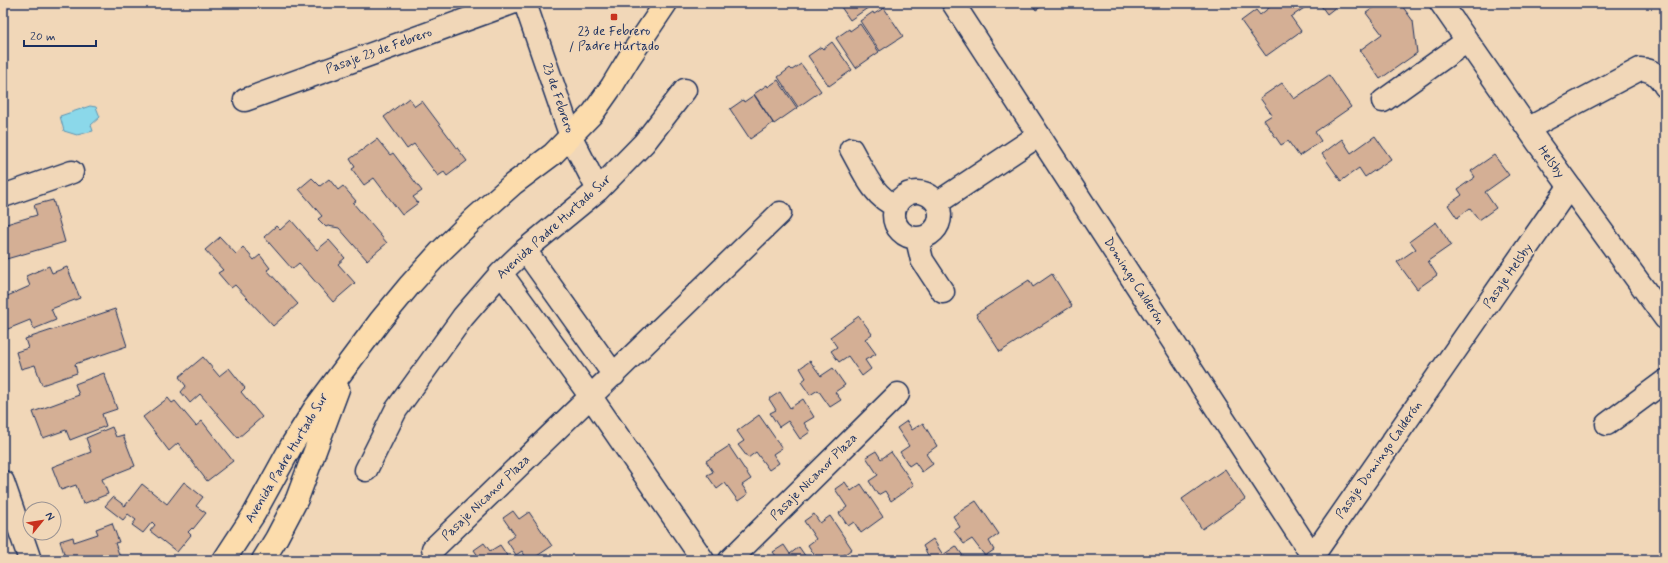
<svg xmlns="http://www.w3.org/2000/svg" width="1668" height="563" viewBox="0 0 1668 563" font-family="Mynerve,sans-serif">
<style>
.water{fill:#8bd8ea;stroke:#5e94b2}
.building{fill:#d4af95;stroke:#1b2f5e}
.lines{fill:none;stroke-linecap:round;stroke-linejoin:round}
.street-casing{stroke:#1b2f5e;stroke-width:25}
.secondary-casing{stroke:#1b2f5e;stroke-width:25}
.primary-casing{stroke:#1b2f5e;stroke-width:25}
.street{stroke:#f1d7b8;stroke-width:22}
.secondary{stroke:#f1d7b8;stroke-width:22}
.primary{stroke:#fcdcac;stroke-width:22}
.poi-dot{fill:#c8321e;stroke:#f1d7b8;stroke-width:1.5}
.labels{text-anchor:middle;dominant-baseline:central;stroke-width:3;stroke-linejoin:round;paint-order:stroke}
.poi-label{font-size:13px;fill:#1b2f5e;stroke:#f1d7b8}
.street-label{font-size:13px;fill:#1b2f5e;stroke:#f1d7b8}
</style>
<rect width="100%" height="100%" fill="#f1d7b8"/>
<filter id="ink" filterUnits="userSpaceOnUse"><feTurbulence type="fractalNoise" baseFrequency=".025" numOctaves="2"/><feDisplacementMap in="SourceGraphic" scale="8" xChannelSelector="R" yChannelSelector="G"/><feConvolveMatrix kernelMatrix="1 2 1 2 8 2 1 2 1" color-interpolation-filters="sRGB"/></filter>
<g filter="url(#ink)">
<!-- water -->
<path class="water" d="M90,106L96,107L100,117L91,125L93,131L77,135L64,131L60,116Z"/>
<!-- building -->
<path class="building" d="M841,3H875L850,20L841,7L843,6Z
M1031,3H1047L1036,10Z
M1275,3L1310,4L1291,17L1301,31L1266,56L1241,21L1256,10L1260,15Z
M1319,3H1341L1327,14Z
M1381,3H1400L1413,21L1417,53L1380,79L1360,50L1382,34L1366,13Z
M884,8L903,36L880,51L860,21L873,12L874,14Z
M860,24L879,52L856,68L836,38L849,29L850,31Z
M832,42L852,70L829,86L808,56L821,47L823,49Z
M801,64L821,91L798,107L778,77L790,68L792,70Z
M1329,75L1351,107L1315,132L1321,141L1299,156L1288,141L1281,145L1264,120L1272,115L1260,98L1282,83L1294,99Z
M778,80L797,108L774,124L754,94L767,85L768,87Z
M754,95L773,123L750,139L730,109L743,100L744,102Z
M409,98L415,106L422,101L467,161L447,176L444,172L438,176L414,144L407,149L384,117Z
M1375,136L1391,159L1365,177L1359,168L1341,181L1322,154L1342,139L1351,153Z
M377,139L390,155L393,153L422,191L413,197L418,203L402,215L374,178L364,185L352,169L355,167L350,159Z
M1494,155L1509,175L1485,192L1496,208L1479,220L1470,208L1457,218L1448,205L1462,195L1458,189L1475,177L1471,171Z
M312,178L320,186L329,179L338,190L343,186L356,201L353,203L387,243L367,260L339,228L328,226L326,227L318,219L322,216L299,189Z
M53,200L65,242L3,260V225L37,215L34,205Z
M291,220L317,250L329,240L345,258L338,264L355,283L333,302L299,263L292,269L264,237L276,226L280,230Z
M1436,222L1451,245L1428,261L1437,275L1417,289L1397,262L1416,249L1410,241Z
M220,237L236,254L243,247L254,260L260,255L270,268L267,270L298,304L273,326L235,285L231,288L218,273L223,270L205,250Z
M49,266L52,273L67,267L80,298L51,309L56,320L34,329L30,320L3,331V298L30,286L26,276Z
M1052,274L1072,306L1000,352L976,314L1029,280L1033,287Z
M115,309L127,346L75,364L77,373L42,385L35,365L21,369L16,352L28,348L25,339Z
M859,316L872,334L865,339L876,354L865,360L871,369L862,376L848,356L839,362L831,351L837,347L830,337Z
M203,357L219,376L229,368L245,388L241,392L262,417L238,438L200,394L190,403L181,392L186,386L179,377Z
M810,361L821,376L833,368L845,385L835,392L841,400L830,407L818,390L810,395L801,382L806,378L800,368Z
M104,373L117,409L102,414L106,426L70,440L66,430L43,438L33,412L79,395L75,384Z
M780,392L790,408L803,399L814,417L804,423L810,432L800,439L788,421L779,427L770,413L776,410L769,399Z
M168,398L172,403L175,401L196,426L202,421L233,461L207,481L178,443L169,451L143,417Z
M759,415L782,448L773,454L779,463L769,470L756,452L748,458L738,445L744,441L737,431Z
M907,421L912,430L923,423L937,446L926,454L933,464L922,472L915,462L909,466L900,452L909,446L897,428Z
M112,427L116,437L123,435L135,466L102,479L108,494L83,504L76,485L61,490L52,467L91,452L86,438Z
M729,446L751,479L742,485L748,494L738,501L725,483L717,489L707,475L713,472L706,461Z
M876,451L881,459L891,452L914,485L891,501L885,491L878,495L869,481L878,475L866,457Z
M1225,469L1245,499L1202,529L1182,499Z
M184,482L203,497L196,506L206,513L193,529L192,528L188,532L191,535L177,552L150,531L155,525L152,522L143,533L132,525L136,520L128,514L123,520L105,506L113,497L125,506L142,484L167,504Z
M845,482L851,491L861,484L883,517L861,533L854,522L848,526L839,513L847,507L835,489Z
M976,501L999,534L989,541L994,550L985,556L972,539L964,544L954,531L960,527L953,516Z
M513,511L519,519L529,512L552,546L531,560H528L522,551L516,555L507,541L515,535L503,518Z
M814,514L820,523L830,516L852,549L837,560H826L823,555L817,559L808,545L816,539L804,521Z
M112,523L119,542L115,543L121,560H66L60,541L73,537L74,542L98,534L96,529Z
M933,539L943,555L956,546L966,560H924L929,557L923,546Z
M484,543L490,551L500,545L510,560H481L474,550Z
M784,545L790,554L799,547L808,560H779L773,552Z"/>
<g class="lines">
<defs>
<path id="street" d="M525,3L571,137L598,190
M953,3L1315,560
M1441,3L1538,143L1665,318
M245,100L512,3
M1383,101L1467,41
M1529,128L1640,69C1653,70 1658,75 1665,86
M851,149C863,170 873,197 896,206
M894 215a23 23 0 1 1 46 0a23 23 0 1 1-46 0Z
M3,196L72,172
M937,203L1039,135
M917,239L922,260L943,292
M525,250L614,375
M501,273L591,397L703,560
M1607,424L1665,381
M366,470L396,410L463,317L501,273L525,250L598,190L644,143L685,90
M433,549L780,213
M1312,557L1569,187
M730,560L898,394"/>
<path id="secondary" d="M3,482L30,560"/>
<path id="primary" d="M224,560L254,514L293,443L315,408L380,321L409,286L440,252L475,218L513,184L553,154L593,113L612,86L629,58L666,3
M263,560L276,539L297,499L338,389"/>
</defs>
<!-- street casing -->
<use href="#street" class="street-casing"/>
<!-- secondary casing -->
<use href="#secondary" class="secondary-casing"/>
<!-- primary casing -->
<use href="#primary" class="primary-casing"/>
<!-- street -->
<use href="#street" class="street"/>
<!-- secondary -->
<use href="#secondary" class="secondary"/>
<!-- primary -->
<use href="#primary" class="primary"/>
</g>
</g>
<!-- markers -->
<rect class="poi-dot" x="610" y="13" width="8" height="8" rx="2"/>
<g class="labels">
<!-- poi labels -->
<g class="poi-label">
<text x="614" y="31">23 de Febrero<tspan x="614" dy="15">/ Padre Hurtado</tspan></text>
</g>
<!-- street labels -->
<g class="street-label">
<text transform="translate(379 51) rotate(-20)">Pasaje 23 de Febrero</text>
<text transform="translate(558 98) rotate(71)">23 de Febrero</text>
<text transform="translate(1551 162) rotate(55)">Helsby</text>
<text transform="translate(554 227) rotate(-42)">Avenida Padre Hurtado Sur</text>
<text transform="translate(1508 276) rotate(-55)">Pasaje Helsby</text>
<text transform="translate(1134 281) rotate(57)">Domingo Calderón</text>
<text transform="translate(287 458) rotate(-59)">Avenida Padre Hurtado Sur</text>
<text transform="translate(1379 460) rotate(-55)">Pasaje Domingo Calderón</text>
<text transform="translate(814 477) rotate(-45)">Pasaje Nicanor Plaza</text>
<text transform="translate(486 498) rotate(-44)">Pasaje Nicanor Plaza</text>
</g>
</g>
<!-- margin -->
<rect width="1668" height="563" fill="none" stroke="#f1d7b8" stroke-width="16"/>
<rect x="8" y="8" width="1652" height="547" fill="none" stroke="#1b2f5e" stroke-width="1.5" filter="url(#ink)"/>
<!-- north arrow -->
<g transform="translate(42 521) rotate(60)"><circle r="19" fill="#f1d7b8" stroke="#9b9494"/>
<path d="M0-3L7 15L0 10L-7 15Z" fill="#c8321e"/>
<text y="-6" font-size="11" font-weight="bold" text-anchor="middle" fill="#1b2f5e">N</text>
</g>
<!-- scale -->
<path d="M24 40v6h72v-6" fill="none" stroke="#1b2f5e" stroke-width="2"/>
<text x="30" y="40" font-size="12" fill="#1b2f5e" stroke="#f1d7b8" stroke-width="3" paint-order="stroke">20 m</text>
</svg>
